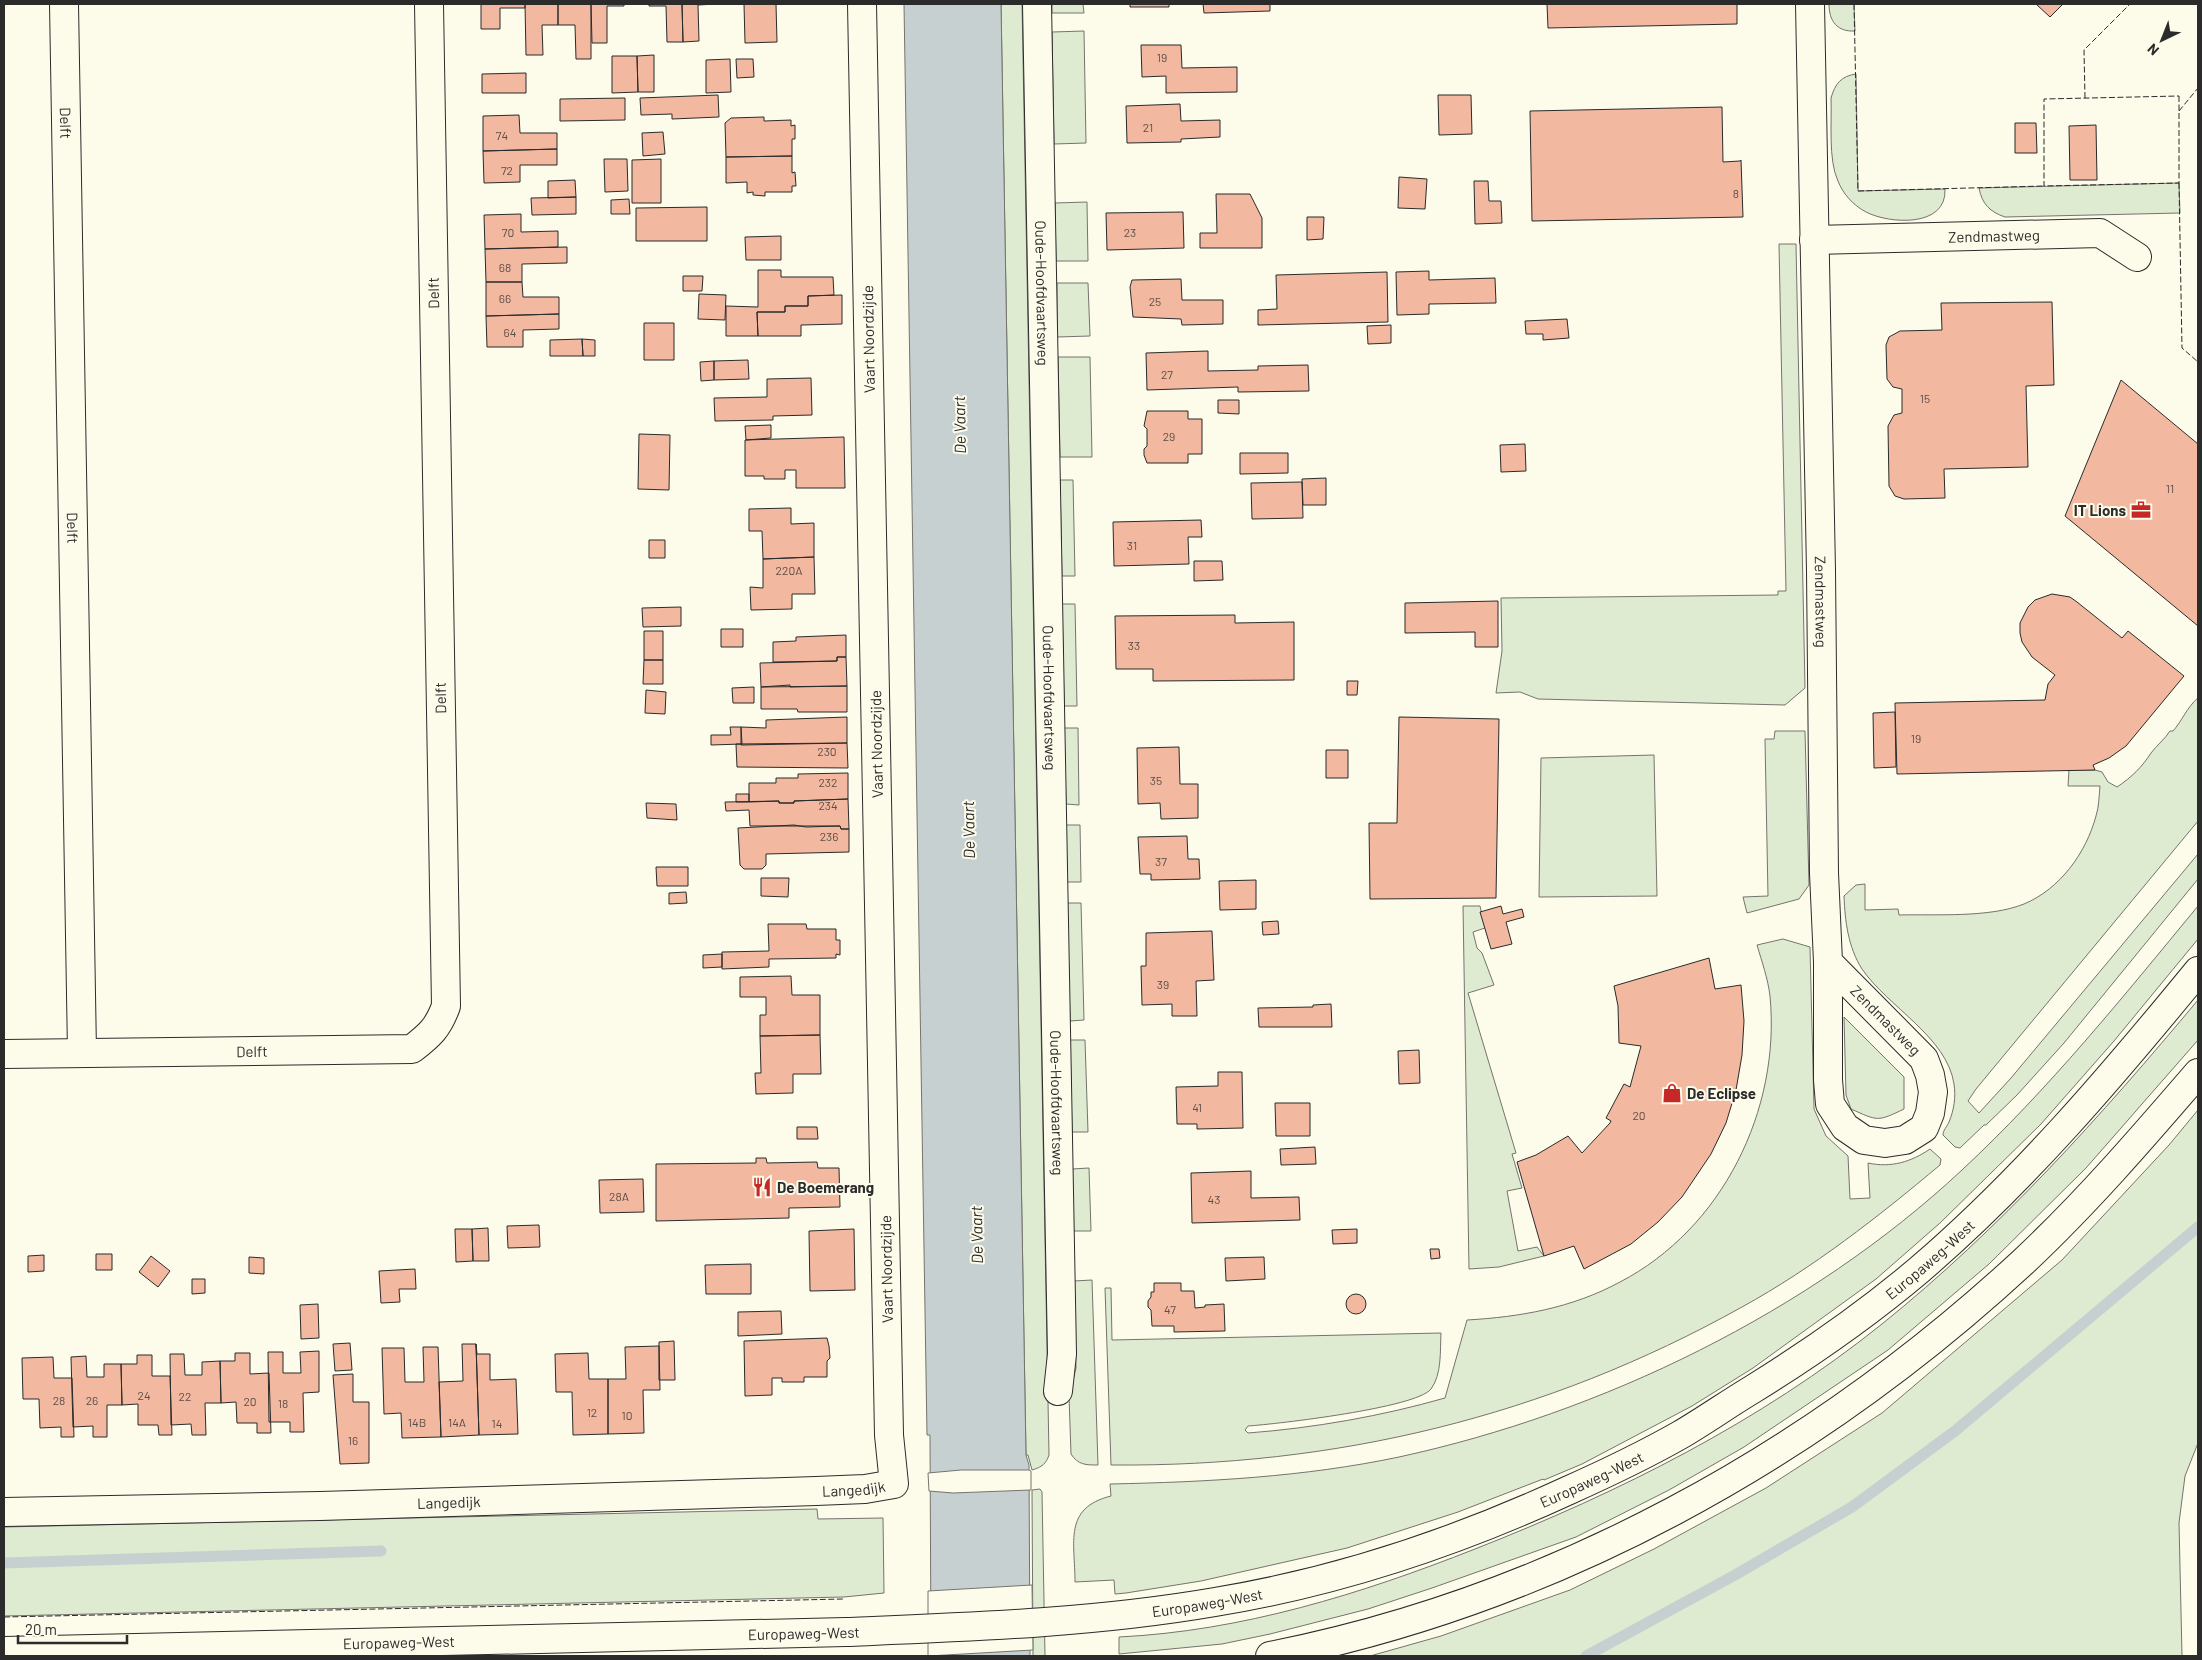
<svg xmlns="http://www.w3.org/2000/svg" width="2202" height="1660" viewBox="0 0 2202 1660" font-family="Barlow,sans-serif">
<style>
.green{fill:#deebd1;stroke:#74746e}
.water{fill:#c7d0d0;stroke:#74746e}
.pier{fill:#fdfbea;stroke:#74746e}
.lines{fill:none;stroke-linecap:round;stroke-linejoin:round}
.stream{stroke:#c7d0d0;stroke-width:11}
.building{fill:#f2b8a0;stroke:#2b2b2b}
.minor-casing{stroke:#2b2b2b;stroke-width:30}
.primary-casing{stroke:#2b2b2b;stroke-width:30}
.minor{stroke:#fdfbea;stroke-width:28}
.primary{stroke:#fdfbea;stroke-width:28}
.fence{stroke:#2b2b2b;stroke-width:1;stroke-dasharray:6 2.5;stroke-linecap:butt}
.labels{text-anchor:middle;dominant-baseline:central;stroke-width:4;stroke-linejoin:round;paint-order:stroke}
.number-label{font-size:12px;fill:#5d4e48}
.street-label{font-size:15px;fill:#2b2b2b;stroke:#fdfbea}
.poi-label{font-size:15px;font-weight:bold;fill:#2b2b2b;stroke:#fdfbea;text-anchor:start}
.water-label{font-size:16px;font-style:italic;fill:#2b2b2b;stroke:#fdfbea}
</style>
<rect width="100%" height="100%" fill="#fdfbea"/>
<!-- green -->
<path class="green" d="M1001,4H1022L1049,1455C1046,1464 1042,1467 1032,1470L1028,1455H1026Z
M1052,4H1083L1084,13H1052Z
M1829,4H1854L1855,31C1837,32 1829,21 1829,4Z
M1084,31L1086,143L1054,144L1052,32Z
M1856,74L1858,191L1945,189C1947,228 1889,224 1866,212C1853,205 1843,194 1838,181C1828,160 1832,121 1831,98C1835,84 1841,76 1856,74Z
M2179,183L2180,213L2005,217C1990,212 1982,204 1979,188Z
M1087,202L1088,261H1056L1055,203Z
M1779,244H1796L1805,688L1785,705L1538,699L1520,692L1496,693L1502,651L1501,598L1778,595V591H1786Z
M1057,283H1088L1090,336L1057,337Z
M1058,357H1090L1092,457H1060Z
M1060,480H1073L1075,576H1062Z
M1062,604H1075L1077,706H1064Z
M2198,698V821L1976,1089L1968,1101L1979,1113L2011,1078L2198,854V879L2064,1043L2017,1095L1986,1125H1984L1960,1148L1955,1147L1943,1135C1943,1130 1947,1127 1949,1122C1954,1110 1956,1097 1954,1084C1947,1037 1888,1007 1862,969C1848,947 1845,921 1844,896L1856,885L1865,884V910L1898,909L1899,915C1937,914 1989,918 2024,904C2060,889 2086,853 2096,816C2099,807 2099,796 2100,786H2068L2069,770H2095L2102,772L2108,782L2117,787C2132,777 2142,767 2151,753C2157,745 2165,739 2170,731H2173C2182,721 2187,707 2198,698Z
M1064,728H1078L1079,805L1066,804Z
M1775,731H1805L1809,885L1799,899L1747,913L1743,897L1768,896L1765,739H1774Z
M1654,755L1657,896L1539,897L1541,758Z
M1066,825H1080L1081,882H1067Z
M1067,903H1081L1084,1020L1070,1021Z
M1463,906H1480L1485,928L1473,932L1477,948L1482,953L1494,985L1468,993L1516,1153L1512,1154L1522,1188L1507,1191L1518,1251L1537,1247L1544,1256L1499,1267L1469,1269Z
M2198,906V939L2114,1041L2041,1124L1940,1223L1876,1279L1753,1368L1692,1406L1582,1464L1544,1480L1543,1479L1458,1512L1347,1548L1201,1581L1126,1593L1115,1594L1114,1580L1075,1582C1075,1542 1063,1508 1111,1496L1110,1484C1207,1482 1304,1477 1399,1457C1602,1413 1810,1312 1962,1170C2049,1089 2123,997 2198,906Z
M1783,939L1810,947L1814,1109L1826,1136L1848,1156L1850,1199L1870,1198L1868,1163C1891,1168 1911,1162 1930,1149L1941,1159L1940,1165C1878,1217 1813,1268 1742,1307C1545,1417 1335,1467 1111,1465L1105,1288H1111L1112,1340L1441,1333C1440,1351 1442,1374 1431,1389C1416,1408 1277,1424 1248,1426L1245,1430L1248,1433C1314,1428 1382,1416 1445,1398L1467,1320C1520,1317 1572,1308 1620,1282C1722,1229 1781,1110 1770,996C1768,979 1762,962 1757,945Z
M2198,1000V1040L2086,1168L1989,1264L1888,1350L1744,1447L1669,1490L1576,1537L1432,1588L1368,1609L1270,1634L1222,1644L1119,1654V1637C1242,1631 1361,1594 1475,1549C1620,1492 1760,1422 1882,1324C2000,1229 2101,1116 2198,1000Z
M1844,1017L1904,1077V1109C1877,1122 1878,1121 1851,1109L1846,1095Z
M1070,1040H1085L1088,1132H1072Z
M2198,1110V1443L2185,1476L2179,1523L2182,1656H1370L1441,1636L1570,1590L1654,1549L1766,1488L1882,1413L2062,1260L2169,1145Z
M1089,1168L1091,1231H1073L1072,1169Z
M1092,1280L1098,1465C1086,1465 1078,1465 1071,1454L1069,1396L1076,1368L1074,1281Z
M1040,1489L1042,1492L1045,1656H1033L1032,1490Z
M817,1509L818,1519L883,1518L884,1593L844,1597L4,1616V1527Z"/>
<!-- water -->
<path class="water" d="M904,4H1001L1026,1455L1029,1465L1030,1656H931L930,1435H927Z"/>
<!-- pier -->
<path class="pier" d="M961,1470H1029L1031,1471V1490L953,1493L929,1491L928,1473Z
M1032,1585L1033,1650L928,1656V1591Z"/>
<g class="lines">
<!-- stream -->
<path class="stream" d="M4,1563L381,1551
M1586,1656L1735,1575L1852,1507L1955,1431L2198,1227"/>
</g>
<!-- building -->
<path class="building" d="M481,4H525V8H500V29H481Z
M525,4H558V25H542L543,55H526Z
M558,4H591V59H576L575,25H558Z
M591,4H624V6H607V43H592Z
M649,4H682L683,42H667L666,6H649Z
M682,4H716L698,5L699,41L683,42Z
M744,4H776L777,42L745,43Z
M1130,4H1182H1169V7H1130Z
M1203,4H1270V11L1204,13Z
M1547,4H1737V24L1548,28Z
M2036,4H2063L2050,17Z
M1141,45H1181L1182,68L1237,67V92L1166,93V76L1142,77Z
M654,55V92H638L637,56Z
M612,56H637L638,92L612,93Z
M730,59L731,92L706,93V60Z
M736,59H753L754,77L737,78Z
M526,73V93H482V74Z
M718,95L719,117L672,119V114L641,115L640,98Z
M1438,95H1471L1472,134L1439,135Z
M625,98V120L560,121V99Z
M1180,104L1181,121L1220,120V137L1181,139V142L1127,143L1126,106Z
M1722,107L1723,162L1740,161L1741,160L1743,217L1532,221L1530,111Z
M519,115L520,133H557V149L483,151V116Z
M764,117V121L791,120V126L795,125V139H792V156L726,157L725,123L731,118Z
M2015,123H2036L2037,153H2015Z
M2096,125L2097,180H2070L2069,126Z
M663,132L665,154L643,156L642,133Z
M557,149V165H520V182L484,183L483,151Z
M792,156V173L795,172L796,186H792V192H765V196L753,195V192L747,193V182L726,183V157Z
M604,159H627L628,191L605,192Z
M661,159V203H632V160Z
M1399,177L1427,179L1425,209L1398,208Z
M575,180L576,197L548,198V181Z
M1474,181H1488L1489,201H1501L1502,223L1475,224Z
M1216,194H1250L1262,218V248H1200V233H1217Z
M576,197V214L532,215L531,198Z
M629,199L630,214H611V200Z
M707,207V241H636V208Z
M1183,212L1184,248L1107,250L1106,213Z
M521,214V232L558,231V247L485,249L484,215Z
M1307,217H1324L1323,239L1307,240Z
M781,236V260H746L745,237Z
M567,247V263L522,264V282H486L485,249Z
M758,270H781V277H833L834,295L808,296V306H785V312H757L758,336H726V306L758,307Z
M1429,271V280L1495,278L1496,303L1429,304V314L1397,315L1396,272Z
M1387,272L1388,322L1258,325V310L1277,309L1276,275Z
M683,276H703L702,291H683Z
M1181,279L1182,300H1223V324L1182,325L1181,319L1133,317L1130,287L1132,280Z
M486,282H522L523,297H559V314L486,316Z
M699,294L726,295L725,320L698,319Z
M842,295V324L801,325V336H758L757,312H785V306H808V296Z
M2052,302L2054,385L2026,386L2028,467L1944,469L1945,498L1904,499L1895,496L1889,486L1888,426L1894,415L1902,413V389L1893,387L1887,379L1886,345L1889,337L1900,331L1942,330L1941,303Z
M559,314V329L523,330V347H487L486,316Z
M1567,319L1569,338L1543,340V334H1526L1525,321Z
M644,323H674V360H644Z
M1391,325V343L1368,344L1367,326Z
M582,339L583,356H550V340Z
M582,339L595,340V356H583Z
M1208,351V371L1258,370V366L1308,365L1309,391L1238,392V387L1147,390L1146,353Z
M748,360L749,379L714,380V361Z
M714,361V380L701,381L700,362Z
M811,378L812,415L773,416V420L715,421L714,398L767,397V379Z
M2121,380L2198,444V626L2065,516Z
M1218,400H1239V414L1218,413Z
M1147,411H1188V419H1202V454H1188V463H1147L1144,455V449L1147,446V429L1144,426Z
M771,425V438L746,440L745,426Z
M639,434L670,435L669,490L638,489Z
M844,437L845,488H796V470H785V479H764V476H745V440Z
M1525,444L1526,471L1501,472L1500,445Z
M1240,453H1288V473L1240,474Z
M1326,478V505H1303L1302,479Z
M1302,482L1303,518L1252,519L1251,483Z
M791,508V524L814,523V557L763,559L762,531H749V509Z
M1201,520L1202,537H1188L1189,564L1114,566L1113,522Z
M649,540H665V558H649Z
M814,557L815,594H792V609L751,610L750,587L763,588V559Z
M1194,561H1222L1223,580L1194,581Z
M2052,594L2070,597L2077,602L2122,638L2128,631L2184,676L2126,746L2109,758L2093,765L2095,770L1897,774L1895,703L2045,700L2048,684L2055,675L2032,657L2022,642L2020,633V623L2028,607L2035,600Z
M1498,601V647H1475V632L1405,633V603Z
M681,607V626L643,627L642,608Z
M1235,615V623L1294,622V680L1153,681V669H1116L1115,616Z
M721,629H743V647H721Z
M644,631H663V660H644Z
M846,635V657H837V661L773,662V642L796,641V637Z
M837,657H846L847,686L761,687L760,663L837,661Z
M644,660H663V684H643Z
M1347,681H1358L1357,695H1347Z
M790,685V687L847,686V712H798L797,709H761V687Z
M754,687V703H733L732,688Z
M646,690L666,692L665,714L645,713Z
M1895,712L1896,767L1874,768L1873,713Z
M847,717V743L741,745V727L766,728V720Z
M1399,717L1499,719L1496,898L1370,899L1369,823H1397Z
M730,727H741L742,744L711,745V735H731Z
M847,743L848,768L737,767L736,744Z
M1179,747L1180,784H1198V818L1161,819L1160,803L1138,804L1137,748Z
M1326,750H1348V778H1326Z
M848,773V799L794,801V803H779V801L749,802V783H776V778H798V774Z
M736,794H749V802H736Z
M848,799L849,829H841L840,826H750L749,810L726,811L725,802L779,801V803H794V801Z
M646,803L676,804L677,820L647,818Z
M794,825L806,827L840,826L841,829H849V852L766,854V865L762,869H744L740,865L738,828Z
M1187,836L1188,859H1199L1200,879L1151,880V874H1140L1138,837Z
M656,867H688V886H657Z
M761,878H789L788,897L761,896Z
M1256,880V909L1220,910L1219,881Z
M686,892L687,903L669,904V893Z
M1501,906L1503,914L1522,909L1524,917L1506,922L1512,944L1491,949L1480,912Z
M1278,921L1279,934L1263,935L1262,922Z
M768,924H806L807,929H836V940H840V955L836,954V958L769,959V967L722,969V952L769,951Z
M1212,931L1214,980L1196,981L1197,1016H1172V1004L1142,1005L1141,966H1146V933Z
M722,954V967L703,968V955Z
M1709,958L1715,989L1741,985L1744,1021L1742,1055L1736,1090L1726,1123L1711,1154L1682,1197L1658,1222L1631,1244L1584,1269L1574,1246L1544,1256L1517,1162L1536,1155L1568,1136L1582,1153L1610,1123L1611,1121L1606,1118L1624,1084L1630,1087L1641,1046L1619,1043L1618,1006L1614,986Z
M791,976L792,995H820V1035L760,1036V1015H766V997H740V977Z
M1331,1004L1332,1027H1259L1258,1008L1313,1007V1005Z
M820,1035L821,1074H793V1093L756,1094L755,1073H761L760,1036Z
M1419,1050L1420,1083L1399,1084L1398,1051Z
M1218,1072H1242L1243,1128L1197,1129V1124H1177L1176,1087L1218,1086Z
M1275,1103H1310V1136H1276Z
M797,1127H817L818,1139H797Z
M1315,1147L1316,1164L1281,1165L1280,1149Z
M756,1158H766L767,1163L817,1162L818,1168H839L840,1207L789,1208V1218L656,1221V1164L756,1163Z
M1251,1171V1198L1299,1197L1300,1220L1192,1223L1191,1173Z
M643,1179L644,1212L600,1213L599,1180Z
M539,1225L540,1247L508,1248L507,1226Z
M488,1228L489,1261H473L472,1229Z
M455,1229H472L473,1261L456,1262Z
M854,1229L855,1290L810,1291L809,1231Z
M1357,1229V1243L1333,1244L1332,1230Z
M1430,1249H1439L1440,1258L1431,1259Z
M96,1254H112V1270H96Z
M44,1255V1271L28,1272V1256Z
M151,1256L170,1271L158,1287L139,1272Z
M249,1257L264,1258V1274L249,1273Z
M1264,1257L1265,1279L1226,1281L1225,1258Z
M751,1264V1294H706L705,1265Z
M415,1269L416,1289H399L400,1302L381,1303L379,1271Z
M192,1279H205V1293L192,1294Z
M1154,1283H1181V1291H1194L1195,1308L1205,1307V1305L1224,1304L1225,1331L1174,1332V1326H1152L1151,1310L1148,1307V1301L1151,1297V1292H1154Z
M1346 1304a10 10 0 1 1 20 0a10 10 0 1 1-20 0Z
M318,1304L319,1338L301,1339L300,1305Z
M781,1311L782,1334L738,1336V1312Z
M827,1338L829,1346L830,1358L827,1361V1377H804V1382H782V1378H772V1395L745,1396L744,1341Z
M674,1341L675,1380H659V1342Z
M350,1343L352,1370L335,1371L333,1344Z
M462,1344H476L479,1435L441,1437L439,1382L463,1381Z
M476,1344L477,1354H490V1380L516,1379L518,1434L479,1435Z
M659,1346L660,1390H643L644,1433L608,1434V1379H626L625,1347Z
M423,1347H438L441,1437L402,1438L401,1413L384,1414L382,1348H404L405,1382H424Z
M319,1351V1392L303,1393L304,1432H290V1422H269L268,1352H283V1373H301L300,1352Z
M235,1353H250V1374L269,1373L271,1433H257V1423H237L236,1402L221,1403L220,1361H235Z
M588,1353L589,1379H608V1434L573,1435L572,1392H556L555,1354Z
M170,1354H184L185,1375H202V1362L220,1361L221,1403H205L206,1435H192L191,1424L171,1425Z
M137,1355H152V1376H170L172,1435H159L158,1425H138V1404L122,1405L121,1364H137Z
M86,1356L87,1377H104V1364H121L122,1405H107V1437H93V1426L73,1427L71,1357Z
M53,1357L54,1378H72L74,1437H61V1427L40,1428L39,1399H23L22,1358Z
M353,1374V1402H369V1463L340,1464L333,1375Z"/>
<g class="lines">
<defs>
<g id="minor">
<path id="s1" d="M64,4L82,1052"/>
<path id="s2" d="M1037,4L1062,1354L1058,1391"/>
<path id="s3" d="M1810,4L1821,571L1824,873L1828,962V1080L1830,1104L1845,1127L1864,1140L1885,1143L1905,1140L1924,1128L1930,1113L1933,1092L1930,1075L1924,1059L1828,962"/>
<path id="s4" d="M1814,240L2100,233L2137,257"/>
<path id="s5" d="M4,1054L412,1049C430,1035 438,1028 446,1006L429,4"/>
<path id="s6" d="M4,1512L320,1506L816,1491L865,1489L894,1484L889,1435L862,4"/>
</g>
<g id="primary">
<path id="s7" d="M4,1651L846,1632C969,1627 1093,1623 1215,1602C1337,1582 1454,1543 1567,1491C1605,1474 1643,1456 1680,1435C1704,1421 1728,1404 1753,1389C1811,1353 1867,1314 1919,1270C2023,1181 2112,1076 2198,971"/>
<path d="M1270,1656C1553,1600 1812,1457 2023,1262C2086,1203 2142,1138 2198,1073"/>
</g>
</defs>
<!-- minor casing -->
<use href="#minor" class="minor-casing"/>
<!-- primary casing -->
<use href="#primary" class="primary-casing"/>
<!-- minor -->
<use href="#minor" class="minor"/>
<!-- primary -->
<use href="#primary" class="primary"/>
<!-- fence -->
<path class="fence" d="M1854,4L1858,191L2044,186
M2179,96V183L2044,186V99Z
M2085,98L2084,50L2130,4
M2179,111L2198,88
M2179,183L2182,348L2198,362
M4,1617L844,1599"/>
</g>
<!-- icons -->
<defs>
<symbol id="office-bare" viewBox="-9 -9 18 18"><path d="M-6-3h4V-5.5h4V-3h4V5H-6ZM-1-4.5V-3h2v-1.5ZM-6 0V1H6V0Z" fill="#c62828" stroke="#fdfbea" stroke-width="2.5" paint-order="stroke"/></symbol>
<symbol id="shop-bare" viewBox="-9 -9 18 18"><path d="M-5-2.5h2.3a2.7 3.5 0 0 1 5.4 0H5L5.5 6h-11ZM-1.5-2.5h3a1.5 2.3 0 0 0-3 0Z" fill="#c62828" stroke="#fdfbea" stroke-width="2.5" paint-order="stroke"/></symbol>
<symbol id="restaurant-bare" viewBox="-9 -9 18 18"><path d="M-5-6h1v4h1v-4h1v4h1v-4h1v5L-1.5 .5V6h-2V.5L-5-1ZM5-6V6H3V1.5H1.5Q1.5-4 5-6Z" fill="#c62828" stroke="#fdfbea" stroke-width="2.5" paint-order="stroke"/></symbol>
</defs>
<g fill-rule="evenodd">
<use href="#office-bare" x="2127" y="496" width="28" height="28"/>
<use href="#shop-bare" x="1658" y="1079" width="28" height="28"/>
<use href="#restaurant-bare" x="748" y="1173" width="28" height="28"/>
</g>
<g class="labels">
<!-- number labels -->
<g class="number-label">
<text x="1162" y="57">19</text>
<text x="1148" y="127">21</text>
<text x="502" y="135">74</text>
<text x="507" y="170">72</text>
<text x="1736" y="193">8</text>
<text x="508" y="232">70</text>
<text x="1130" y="232">23</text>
<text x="505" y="267">68</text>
<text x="505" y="298">66</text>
<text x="1155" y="301">25</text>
<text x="510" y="332">64</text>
<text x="1167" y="374">27</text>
<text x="1925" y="398">15</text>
<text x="1169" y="436">29</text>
<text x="2170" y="488">11</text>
<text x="1132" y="545">31</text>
<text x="789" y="570">220A</text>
<text x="1134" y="645">33</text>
<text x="1916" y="738">19</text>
<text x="827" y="751">230</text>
<text x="1156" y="780">35</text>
<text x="828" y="782">232</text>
<text x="828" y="805">234</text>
<text x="829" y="836">236</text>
<text x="1161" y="861">37</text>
<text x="1163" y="984">39</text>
<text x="1197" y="1107">41</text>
<text x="1639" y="1115">20</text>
<text x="619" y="1196">28A</text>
<text x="1214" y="1199">43</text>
<text x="1170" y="1309">47</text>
<text x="144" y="1395">24</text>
<text x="185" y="1396">22</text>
<text x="59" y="1400">28</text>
<text x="92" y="1400">26</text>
<text x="250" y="1401">20</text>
<text x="283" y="1403">18</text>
<text x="592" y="1412">12</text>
<text x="627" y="1415">10</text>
<text x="417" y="1422">14B</text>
<text x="457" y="1422">14A</text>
<text x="497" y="1423">14</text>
<text x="353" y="1440">16</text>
</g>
<!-- street labels -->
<g class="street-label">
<text stroke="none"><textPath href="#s1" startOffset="119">Delft</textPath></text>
<text stroke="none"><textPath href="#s4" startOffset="180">Zendmastweg</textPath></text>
<text transform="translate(433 293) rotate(-91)">Delft</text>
<text stroke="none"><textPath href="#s2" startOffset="289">Oude-Hoofdvaartsweg</textPath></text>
<text transform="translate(868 339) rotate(-91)">Vaart Noordzijde</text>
<text stroke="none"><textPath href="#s1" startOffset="524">Delft</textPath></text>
<text stroke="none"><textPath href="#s3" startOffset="598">Zendmastweg</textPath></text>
<text stroke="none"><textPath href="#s2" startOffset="694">Oude-Hoofdvaartsweg</textPath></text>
<text transform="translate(440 698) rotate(-91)">Delft</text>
<text transform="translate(876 744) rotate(-91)">Vaart Noordzijde</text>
<text transform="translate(1886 1020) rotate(45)">Zendmastweg</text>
<text stroke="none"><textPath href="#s5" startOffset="248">Delft</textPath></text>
<text stroke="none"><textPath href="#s2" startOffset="1099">Oude-Hoofdvaartsweg</textPath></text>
<text stroke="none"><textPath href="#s7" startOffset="2015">Europaweg-West</textPath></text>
<text transform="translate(886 1269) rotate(-91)">Vaart Noordzijde</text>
<text stroke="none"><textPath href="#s7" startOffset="1610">Europaweg-West</textPath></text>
<text stroke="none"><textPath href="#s6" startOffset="850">Langedijk</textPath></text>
<text stroke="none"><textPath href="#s6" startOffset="445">Langedijk</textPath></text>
<text stroke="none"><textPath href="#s7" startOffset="1205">Europaweg-West</textPath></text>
<text stroke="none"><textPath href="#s7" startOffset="800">Europaweg-West</textPath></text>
<text stroke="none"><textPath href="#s7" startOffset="395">Europaweg-West</textPath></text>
</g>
<!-- poi labels -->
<g class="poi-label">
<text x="2126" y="510" text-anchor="end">IT Lions</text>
<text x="1687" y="1093">De Eclipse</text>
<text x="777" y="1187">De Boemerang</text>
</g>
<!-- water labels -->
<g class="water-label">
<text transform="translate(959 425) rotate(-91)">De Vaart</text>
<text transform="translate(968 830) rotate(-91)">De Vaart</text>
<text transform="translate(976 1235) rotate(-91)">De Vaart</text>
</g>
</g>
<!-- border -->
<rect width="2202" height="1660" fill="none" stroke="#2b2b2b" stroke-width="10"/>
<!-- north arrow -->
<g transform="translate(2162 40) rotate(223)" stroke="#fdfbea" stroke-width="4" paint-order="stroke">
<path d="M0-4L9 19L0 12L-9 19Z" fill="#2b2b2b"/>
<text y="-8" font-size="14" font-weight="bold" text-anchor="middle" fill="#2b2b2b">N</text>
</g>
<!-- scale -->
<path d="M18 1635v8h109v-8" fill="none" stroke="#2b2b2b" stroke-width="2.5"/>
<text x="25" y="1635" font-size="15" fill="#2b2b2b" stroke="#fdfbea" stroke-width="4" paint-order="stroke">20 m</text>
</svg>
